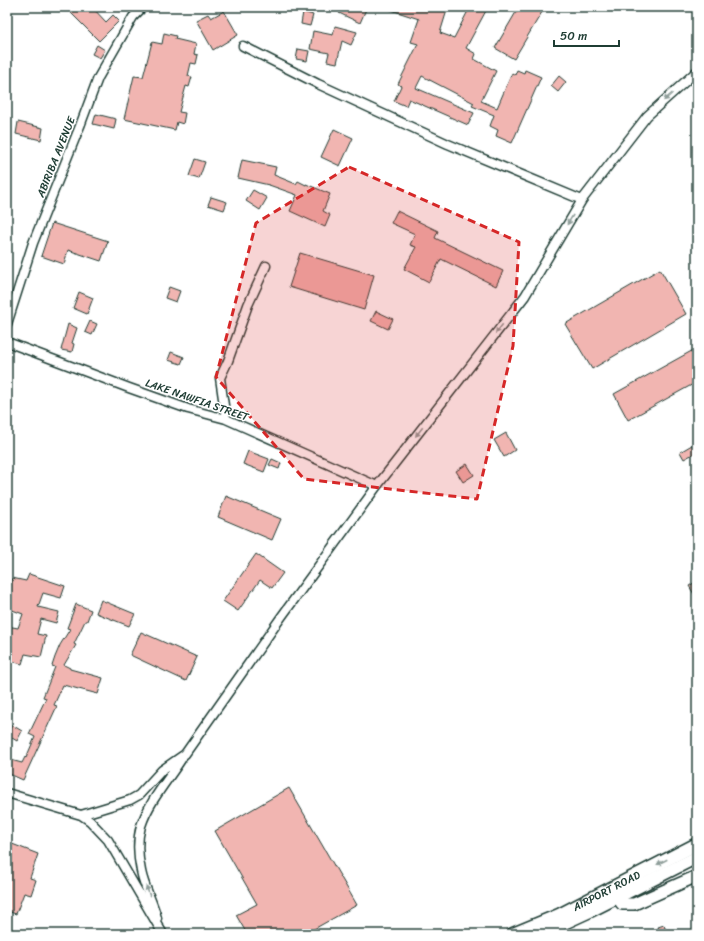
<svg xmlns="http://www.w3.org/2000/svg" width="704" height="941" viewBox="0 0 704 941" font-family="Sriracha,sans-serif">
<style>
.building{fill:#f1b5b1;stroke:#1f3d34}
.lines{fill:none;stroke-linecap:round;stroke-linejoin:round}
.minor-casing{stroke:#1f3d34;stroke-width:11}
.secondary-casing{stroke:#1f3d34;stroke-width:14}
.primary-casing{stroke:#1f3d34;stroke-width:15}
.minor{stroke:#fff;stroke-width:8}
.secondary{stroke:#fff;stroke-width:11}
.primary{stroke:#fff;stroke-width:12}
.oneway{fill:#8f9e9a}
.marked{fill:#d62828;fill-opacity:0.2;stroke:#d62828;stroke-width:3;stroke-dasharray:8 5;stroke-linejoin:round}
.labels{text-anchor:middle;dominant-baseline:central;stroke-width:3;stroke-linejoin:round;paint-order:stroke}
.street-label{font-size:11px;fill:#1f3d34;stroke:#fff}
</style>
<rect width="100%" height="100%" fill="#fff"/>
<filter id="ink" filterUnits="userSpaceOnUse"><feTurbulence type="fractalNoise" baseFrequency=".025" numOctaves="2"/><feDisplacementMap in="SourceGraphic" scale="8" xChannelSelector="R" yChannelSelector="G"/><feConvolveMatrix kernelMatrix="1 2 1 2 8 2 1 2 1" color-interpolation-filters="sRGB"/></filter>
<g filter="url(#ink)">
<!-- building -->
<path class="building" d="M65,7H92L106,22L113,15L119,21L99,41Z
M341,7H367L360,23L339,13Z
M386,7H448L440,33L454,38L470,7H488L466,48L476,54L474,59L496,71L481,101L497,108L512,73L515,75L517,70L524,73L525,70L541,77L512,143L496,136L498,130L490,126L494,115L472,106L474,103L422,76L416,88L474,113L468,125L409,99L406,106L394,101L401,86L398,84L418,44L411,42L419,19L385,8Z
M519,7H545L514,59L495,48Z
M224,11L238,35L213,50L196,20L208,14L211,18Z
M303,12L313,15L310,26L301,24Z
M335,26L357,32L351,45L342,41L337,63L327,61L329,53L310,49L313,31L333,35Z
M164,33L176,36L175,39L196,44L194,54L198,55L196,64L191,63L188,76L192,77L189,87L186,86L179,112L185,113L183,124L177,122L175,130L124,119L134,76L143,77L152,42L162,44Z
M97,45L105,50L100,58L92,54Z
M298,49L309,51L307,61L296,59Z
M559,76L566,82L558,92L551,86Z
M96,114L116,119L114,129L93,124Z
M18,122L43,128L41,140L16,134Z
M334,129L353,138L340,166L321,157Z
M195,159L205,162L199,179L189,176Z
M242,160L276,167L274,175L296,184L298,181L306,185V184L330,194L323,211L330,215L325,227L290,211L297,195L269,185L238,178Z
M253,190L267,198L260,210L246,201Z
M211,197L227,202L224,210L208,205Z
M397,211L438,231L435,238L503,271L496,286L441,259L429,282L404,269L416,247L410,245L415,234L391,223Z
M52,223L108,241L101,261L68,250L64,264L41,256Z
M300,253L374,275L364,310L289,287Z
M660,269L686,314L592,369L565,324Z
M169,287L180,291L176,302L165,298Z
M79,292L93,298L87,314L73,308Z
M376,311L393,319L388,329L371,321Z
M90,321L97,324L92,335L85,332Z
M68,324L77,328L72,343L74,344L72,352L61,350Z
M697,348V382L628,420L614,394Z
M171,352L184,357L181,364L168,360Z
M506,433L515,450L504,457L494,440Z
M697,442V452L684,459L680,452Z
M248,451L269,459L264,472L243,464Z
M272,459L281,463L279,469L269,465Z
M467,464L474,475L463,482L456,471Z
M226,496L281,519L272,540L218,517Z
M256,554L283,573L272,588L260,580L238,611L223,601Z
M29,574L65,586L61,598L43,593L38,607L59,612L56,623L41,619L37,634L46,636L41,657L25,654L22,664L7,660V626L18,628L23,614L7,608V592L12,578L26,581Z
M697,581V599L689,586Z
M101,600L135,614L129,626L96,613Z
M76,604L91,610L87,621H85L74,644L76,645L64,665L70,668V669L103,678L98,694L63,685L54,705L57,706L23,780L7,773V759L22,763L25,757L26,758L35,737L29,734L46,698L43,697L55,667L52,666L55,657L60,645L70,629L67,628Z
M141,632L197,657L186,681L130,655Z
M12,725L22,731L17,741L7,735Z
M289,788L357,905L305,934H247L236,915L257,904L215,831Z
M7,842L38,854L30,878L36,880L31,895L24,893L16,914L7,911Z
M664,925L667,934H660L658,927Z"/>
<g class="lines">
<defs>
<path id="minor" d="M243,46L318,84L448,144L582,200
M7,324L33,243L80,126L98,78L133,17L143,7
M7,342L129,388L188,409L226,419L377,486
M226,419L220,378L228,361L248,305L266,266
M7,793L81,815L90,821L108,840L163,934
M81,815L130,800L139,795L162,770L185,754L282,616L377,486L525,296L582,200L647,116L697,71
M157,918C153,902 144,887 141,871C138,857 137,840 141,826C149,801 169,779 182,758"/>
<path id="secondary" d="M615,890L617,897L622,904H634L697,876"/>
<g id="primary">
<path id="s1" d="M513,934L559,915L697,844"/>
<path d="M540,934L590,911L697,857"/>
</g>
</defs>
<!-- minor casing -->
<use href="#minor" class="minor-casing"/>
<!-- secondary casing -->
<use href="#secondary" class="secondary-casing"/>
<!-- primary casing -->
<use href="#primary" class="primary-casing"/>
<!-- minor -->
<use href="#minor" class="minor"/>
<!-- secondary -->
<use href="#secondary" class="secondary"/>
<!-- primary -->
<use href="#primary" class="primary"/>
</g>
<!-- one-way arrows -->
<defs><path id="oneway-solid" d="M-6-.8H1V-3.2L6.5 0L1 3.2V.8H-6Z"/></defs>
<g class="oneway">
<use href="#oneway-solid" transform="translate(668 97) rotate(138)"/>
<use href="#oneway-solid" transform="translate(570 220) rotate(121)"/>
<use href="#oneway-solid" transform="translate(499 329) rotate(128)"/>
<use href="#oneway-solid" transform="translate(419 432) rotate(128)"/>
<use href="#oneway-solid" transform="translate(662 862) rotate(153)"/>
<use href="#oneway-solid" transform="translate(148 891) rotate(-110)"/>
</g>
</g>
<!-- marked area -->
<path class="marked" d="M349,167L519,242L513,346L477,499L304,479L216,377L256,223Z"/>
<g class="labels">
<!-- street labels -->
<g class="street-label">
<text transform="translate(56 157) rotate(-68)">ABIRIBA AVENUE</text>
<text transform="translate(197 400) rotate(19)">LAKE NAWFIA STREET</text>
<text stroke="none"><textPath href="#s1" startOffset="103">AIRPORT ROAD</textPath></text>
</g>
</g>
<!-- margin -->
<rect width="704" height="941" fill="none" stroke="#fff" stroke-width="24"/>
<rect x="12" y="12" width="680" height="917" fill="none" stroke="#1f3d34" stroke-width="1.5" filter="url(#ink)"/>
<!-- scale -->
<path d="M554 40v6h65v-6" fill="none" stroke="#1f3d34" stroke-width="2"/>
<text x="560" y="40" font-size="12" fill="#1f3d34" stroke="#ffffff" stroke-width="3" paint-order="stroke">50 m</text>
</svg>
